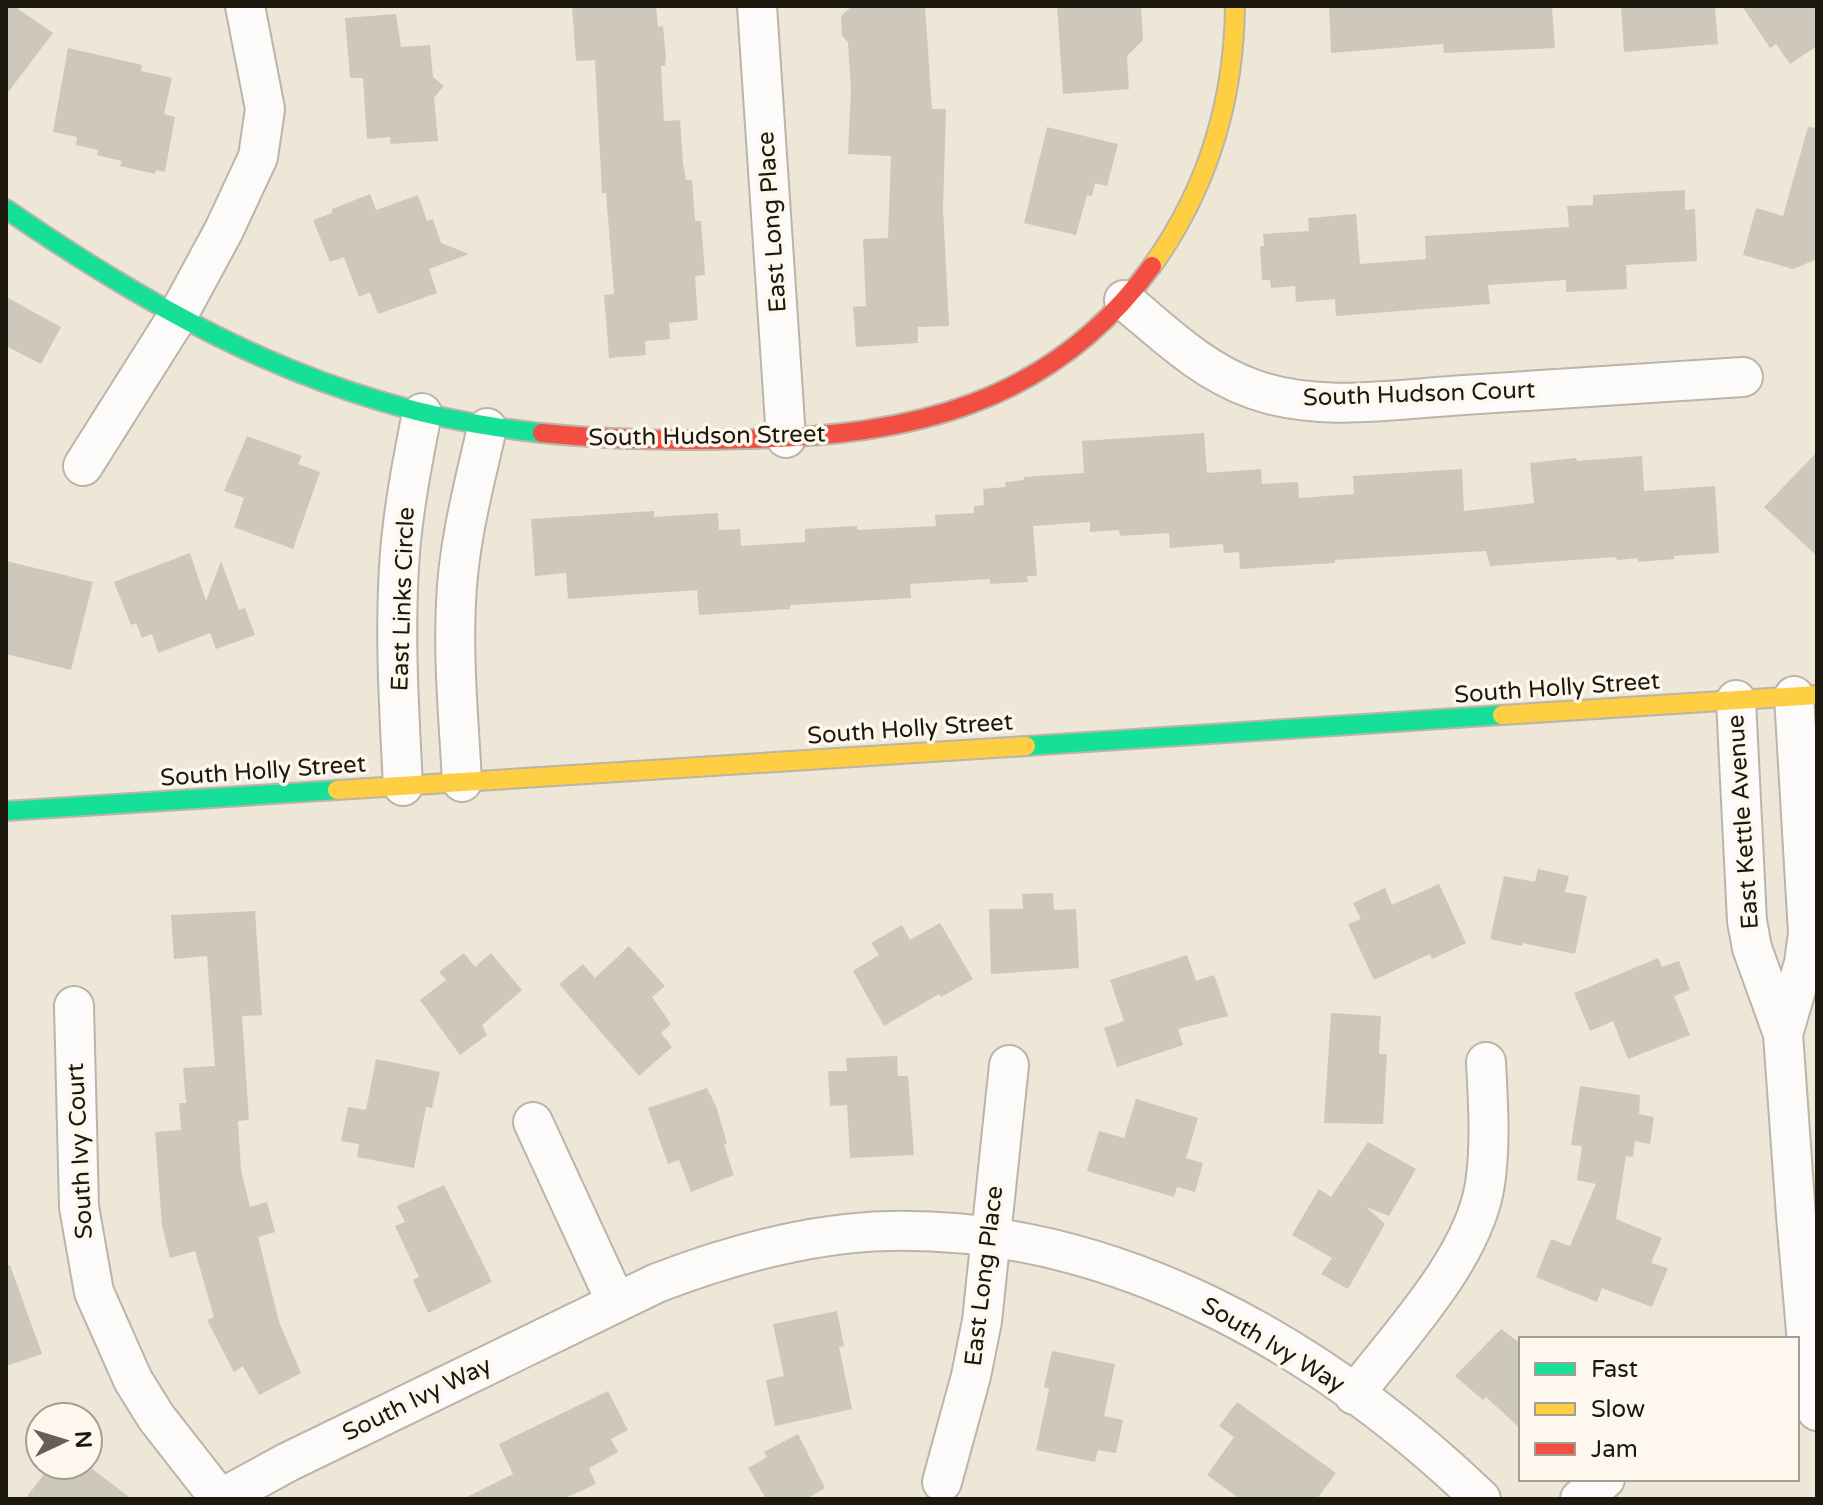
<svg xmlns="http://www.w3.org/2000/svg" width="1823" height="1505" viewBox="0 0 1823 1505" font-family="'Varela Round',sans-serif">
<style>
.building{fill:#cec7bc}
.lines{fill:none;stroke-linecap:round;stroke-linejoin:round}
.street-casing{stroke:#bbb4a9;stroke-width:42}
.fast-casing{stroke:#bbb4a9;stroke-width:22}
.slow-casing{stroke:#bbb4a9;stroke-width:22}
.jam-casing{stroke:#bbb4a9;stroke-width:22}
.street{stroke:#fcfbf9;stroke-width:38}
.fast{stroke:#16e098;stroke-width:18}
.slow{stroke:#ffcf43;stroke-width:18}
.jam{stroke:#f24e42;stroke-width:18}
.labels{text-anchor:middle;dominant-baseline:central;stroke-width:7;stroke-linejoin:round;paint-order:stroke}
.street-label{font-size:24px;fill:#1d180e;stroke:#fdf7ed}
</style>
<rect width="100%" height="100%" fill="#eee6d7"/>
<!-- building -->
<path class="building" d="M6,6H14L53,33L6,95Z
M572,6H656L658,27L663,26L666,58L665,66H661L664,121L680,120L683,164L686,180H692L695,221H701L705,275L695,276L698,320L669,323L670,339L645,341L646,355L609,358L604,295L614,294L606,193H602L595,60L576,61Z
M852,6H925L932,109H946L943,209L949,326L918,327V343L856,347L853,307L866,306L863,239L888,238L891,156L848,154L851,90L848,43L842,35L841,16Z
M1057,6H1141L1143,40L1127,56L1129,89L1063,94Z
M1329,6H1552L1555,48L1444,53L1443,44L1331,53Z
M1621,6H1715L1718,44L1624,52Z
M1742,6H1817V46L1790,64L1776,44L1770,48Z
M396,14L401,47L430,45L433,77L444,86L434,98L438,141L391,144L390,137L367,139L363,78H350L345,18Z
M68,48L142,65L141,71L172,78L164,114L175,117L165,172L156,170L155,174L120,166L122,161L97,155L98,150L76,145L77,137L53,132Z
M1047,127L1118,144L1107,186L1095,183L1092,196L1087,195L1076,235L1024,223Z
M1808,127L1817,128V259L1793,269L1743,255L1756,208L1783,216Z
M1685,190V210L1695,209L1697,261L1626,265L1627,289L1566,292V280L1488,285L1490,304L1336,316L1335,299L1296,302L1295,286L1271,288L1270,280H1262L1260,246H1264L1263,234L1309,231L1308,218L1356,214L1360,264L1426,259L1425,236L1569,227L1567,206L1593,205V195Z
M370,194L376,210L418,195L427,221L433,219L441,243L469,254L429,269L437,293L378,314L370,292L359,297L344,257L330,262L313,220L332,213V209Z
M6,297L61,327L41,364L6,346Z
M1204,433L1207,473L1261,469L1262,484L1298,482L1299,498L1354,494L1353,476L1462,469L1464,511L1534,503L1530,463L1576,458L1577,461L1642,456L1644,491L1715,486L1719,553L1674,556V559L1638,562V558L1617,560L1616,557L1490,566L1486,551L1335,560V563L1240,569L1239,552L1224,553L1223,544L1170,548L1169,533L1120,536L1119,530L1090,532V522L1033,526L1037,576H1027L1028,582L990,584V579L910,584L911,598L790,605V609L699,615L697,590L568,599L566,573L535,576L531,519L654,511V517L718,513L719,530L740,529L741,546L805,542V529L857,526V530L936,526L935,515L974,513V506L984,505L983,489L1006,487L1005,482L1024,480V477L1084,473L1082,441Z
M247,436L302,456L298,464L320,472L293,549L234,527L244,498L224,491Z
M1817,452V556L1764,507Z
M190,553L206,601L221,561L239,610L245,608L255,635L216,649L210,633L158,653L152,634L142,638L136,623L131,625L114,582Z
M6,561L93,582L71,670L6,654Z
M1538,869L1569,876L1565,892L1587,896L1575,954L1523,943L1522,946L1490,939L1504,876L1535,882Z
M1439,884L1466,943L1432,959L1430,954L1374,980L1348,924L1361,919L1353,903L1385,888L1392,905Z
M1053,893L1054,910L1076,909L1079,968L991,974L989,909H1023L1022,894Z
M255,911L262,1015L242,1016L249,1120L238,1121L241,1170L250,1207L267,1202L275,1232L258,1237L279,1322L301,1373L259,1395L243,1366L234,1372L207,1320L214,1317L195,1251L170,1258L162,1226L155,1132L181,1130L179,1103H186L183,1068L215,1066L207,956L174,959L171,915Z
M940,923L973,979L941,997L939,994L884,1026L853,971L879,955L871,943L902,925L910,940Z
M629,946L665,986L652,997L671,1024L661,1033L672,1047L639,1076L559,984L583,964L595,978Z
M464,953L475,967L491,953L522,990L482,1025L487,1035L460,1055L420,1000L446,980L439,972Z
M1187,955L1196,981L1214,975L1228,1016L1178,1029L1183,1045L1117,1067L1104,1028L1124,1021L1110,980Z
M1658,958L1662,967L1679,961L1690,990L1674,996L1690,1035L1628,1059L1613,1021L1590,1031L1574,993Z
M1331,1013L1381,1016L1379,1054H1387L1383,1124L1324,1123Z
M897,1056L898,1076H908L914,1155L850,1158L847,1105L830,1106L828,1071H847L846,1058Z
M376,1059L440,1072L432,1108L426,1107L414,1168L357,1157L359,1144L341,1141L348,1107L366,1110Z
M1580,1086L1640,1095L1639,1114L1654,1117L1650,1144L1635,1141L1633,1157L1626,1156L1616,1219L1662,1238L1651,1263L1668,1268L1652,1307L1602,1288L1597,1302L1536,1277L1551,1239L1570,1246L1596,1184L1577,1180L1582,1146L1571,1145Z
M707,1088L716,1106L727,1143L724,1145L734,1175L691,1192L679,1160L668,1164L648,1108Z
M1136,1099L1198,1118L1186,1158L1203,1163L1195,1192L1177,1187L1174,1197L1087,1171L1099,1131L1124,1138Z
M1368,1142L1416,1169L1389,1216L1366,1207L1385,1224L1348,1289L1321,1274L1332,1258L1292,1235L1319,1189L1331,1197Z
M444,1185L492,1282L428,1313L413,1280L419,1277L395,1226L405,1222L397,1206Z
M6,1265H10L42,1354L6,1366Z
M837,1311L844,1346L839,1347L852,1409L775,1426L766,1380L784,1376L773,1324Z
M1501,1329L1521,1344V1429L1486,1397L1483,1400L1455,1376Z
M1052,1351L1115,1364L1104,1416L1123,1420L1116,1453L1098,1450L1095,1462L1036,1450L1049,1389L1044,1387Z
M608,1391L628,1430L611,1439L618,1452L589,1468L596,1484L563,1499H463L513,1474L499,1444Z
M1237,1402L1336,1473L1317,1499H1240L1207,1475L1234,1437L1219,1426Z
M798,1434L825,1488L806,1499H766L748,1468L767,1457L764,1452Z
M51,1465H87L132,1499H25Z"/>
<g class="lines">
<defs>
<path id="street" d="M757,6L786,438
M1124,300C1165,334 1202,371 1253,389C1318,413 1397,399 1464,395C1557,389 1650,383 1743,377
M83,466L177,317L224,230L258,157L265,109L245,6
M1736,700L1747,921L1752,948L1783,1034L1796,1216L1808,1354L1817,1411
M462,782C459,723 453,663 456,603C458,544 474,485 487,428
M403,786C399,708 394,630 400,552C404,505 413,459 422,413
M74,1006L79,1207L94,1292L133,1380L156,1417L220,1499
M1783,1034L1804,963L1808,933L1794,696
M533,1122L616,1302
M1354,1395C1399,1336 1474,1258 1485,1184C1491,1144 1488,1102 1486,1062
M942,1482L971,1376L982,1321L1009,1065
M220,1499L288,1462L657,1283C730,1255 809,1233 888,1231C1114,1226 1322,1346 1481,1499
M1580,1499L1605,1479"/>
<path id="fast" d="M6,209C171,323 339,413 542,433
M1026,746L1502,715
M6,811L337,790"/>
<path id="slow" d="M1152,266C1208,188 1234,102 1235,6
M1502,715L1817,695
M337,790L1026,746"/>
<path id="jam" d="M542,433C611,440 680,441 749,439C911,435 1050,405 1152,266"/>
</defs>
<!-- street casing -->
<use href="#street" class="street-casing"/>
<!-- fast casing -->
<use href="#fast" class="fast-casing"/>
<!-- slow casing -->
<use href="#slow" class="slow-casing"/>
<!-- jam casing -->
<use href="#jam" class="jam-casing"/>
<!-- street -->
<use href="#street" class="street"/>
<!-- fast -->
<use href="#fast" class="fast"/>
<!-- slow -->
<use href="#slow" class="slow"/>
<!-- jam -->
<use href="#jam" class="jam"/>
</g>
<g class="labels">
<!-- street labels -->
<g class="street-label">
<text transform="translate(772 222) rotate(-94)">East Long Place</text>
<text transform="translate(1419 394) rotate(-2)">South Hudson Court</text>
<text transform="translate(707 436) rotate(-1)">South Hudson Street</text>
<text transform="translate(403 599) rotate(-88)">East Links Circle</text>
<text transform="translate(1557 688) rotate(-4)">South Holly Street</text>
<text transform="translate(910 729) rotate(-4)">South Holly Street</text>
<text transform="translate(263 771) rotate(-4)">South Holly Street</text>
<text transform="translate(1743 822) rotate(-94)">East Kettle Avenue</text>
<text transform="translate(80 1151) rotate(-93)">South Ivy Court</text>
<text transform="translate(984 1276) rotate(-83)">East Long Place</text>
<text transform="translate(1273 1345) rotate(31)">South Ivy Way</text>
<text transform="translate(417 1399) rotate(-26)">South Ivy Way</text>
</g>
</g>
<!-- border -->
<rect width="1823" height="1505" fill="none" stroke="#1d180e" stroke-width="16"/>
<!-- legend -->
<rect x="1519" y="1337" width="280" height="144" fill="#fdf7ed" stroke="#a39e94" stroke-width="2"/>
<rect x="1535" y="1363" width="40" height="12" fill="#16e098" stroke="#a39e94" stroke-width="2"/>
<text x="1591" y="1377" font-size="24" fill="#1d180e">Fast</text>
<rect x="1535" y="1403" width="40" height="12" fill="#ffcf43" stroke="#a39e94" stroke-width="2"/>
<text x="1591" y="1417" font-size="24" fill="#1d180e">Slow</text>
<rect x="1535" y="1443" width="40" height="12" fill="#f24e42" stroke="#a39e94" stroke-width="2"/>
<text x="1591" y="1457" font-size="24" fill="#1d180e">Jam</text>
<!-- north arrow -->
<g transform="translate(64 1441) rotate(86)"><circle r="38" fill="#fdf7ed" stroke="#a39e94" stroke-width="2"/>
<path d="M0-6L14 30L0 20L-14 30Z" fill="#666054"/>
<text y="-12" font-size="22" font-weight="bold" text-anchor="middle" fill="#1d180e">N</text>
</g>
</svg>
